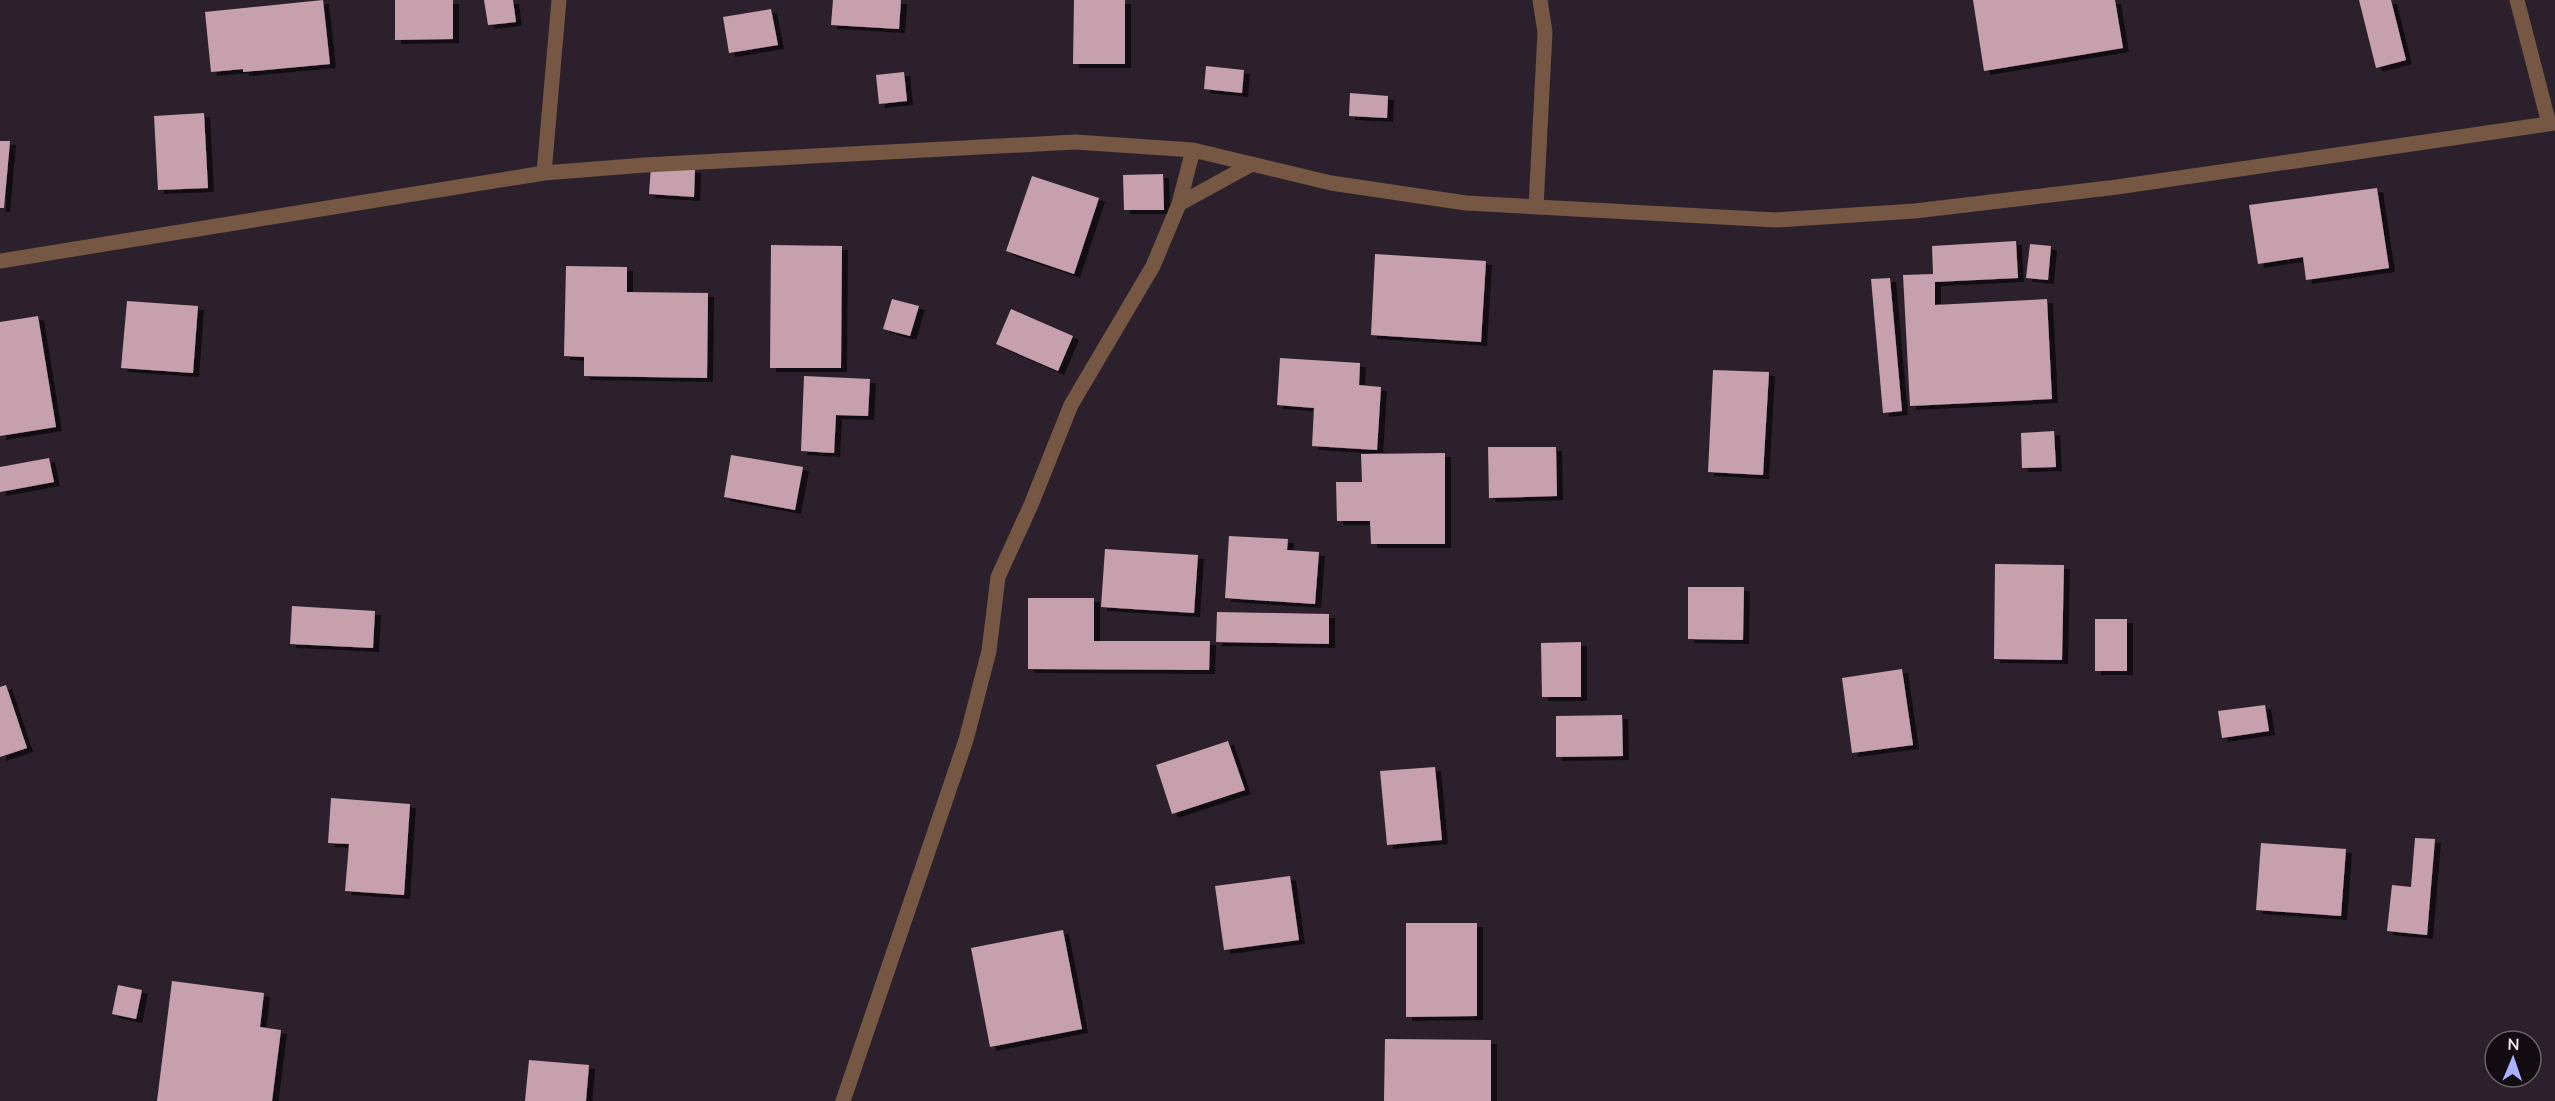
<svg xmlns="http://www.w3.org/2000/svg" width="2555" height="1101" viewBox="0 0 2555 1101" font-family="Mulish,sans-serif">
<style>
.building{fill:#c7a0ad;filter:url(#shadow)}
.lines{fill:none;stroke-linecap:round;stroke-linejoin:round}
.street{stroke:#755744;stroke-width:15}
</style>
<defs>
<filter id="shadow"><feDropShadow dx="6" dy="4" stdDeviation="0" flood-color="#0009"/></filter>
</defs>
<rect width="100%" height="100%" fill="#2d202d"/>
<!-- building -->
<path class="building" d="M323,0L330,64L243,72V69L211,72L205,12Z
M395,0H453V39L395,40Z
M484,0H513L516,22L488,25Z
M833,0H901L899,29L831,25Z
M1074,0H1125V64H1073Z
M1973,0H2115L2123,48L1984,71Z
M2359,0H2391L2406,60L2376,68Z
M771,9L778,45L729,53L723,17Z
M1206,66L1244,70L1242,93L1204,89Z
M904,72L907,101L879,104L876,75Z
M1350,93L1388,96L1387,118L1349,116Z
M204,113L208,188L158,190L154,116Z
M0,141H10L4,208H0Z
M651,166L695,169L694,197L649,194Z
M1163,174L1164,210H1124L1123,175Z
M1032,176L1099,198L1074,274L1006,251Z
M2377,188L2389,268L2306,280L2303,257L2258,264L2249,205Z
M2016,241L2018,278L1935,282V305L2047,299L2052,399L1910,406L1903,275L1933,274L1932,246Z
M2030,244L2051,246L2048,280L2026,278Z
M771,245L842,246L841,368H770Z
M1375,254L1486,261L1481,342L1371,335Z
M566,266L627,267V292L708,293L707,378L584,376V357L564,356Z
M1890,278L1902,411L1883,413L1871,279Z
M892,299L919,306L910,336L883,329Z
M127,301L198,306L193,373L121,368Z
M1011,309L1073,336L1058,371L996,344Z
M38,316L56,427L0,436V322Z
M1280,358L1360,363L1359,385L1381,387L1377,450L1312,446L1314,408L1277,405Z
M1713,370L1769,372L1763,475L1708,472Z
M804,376L870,379L868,416L836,415L834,453L801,451Z
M2054,431L2056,467L2022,468L2021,433Z
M1488,447H1556L1557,496L1489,498Z
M1445,453V544H1371L1370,521H1337L1336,482H1362L1361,454Z
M731,455L803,467L795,510L724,497Z
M49,458L54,482L0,492V467Z
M1229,536L1288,539L1287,550L1319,552L1315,604L1225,598Z
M1105,549L1198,555L1194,613L1101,607Z
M1995,564L2064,565L2062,660L1994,659Z
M1688,587H1744L1743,640L1688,639Z
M1028,598H1094V641H1210L1209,670L1028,669Z
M292,606L375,611L373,648L290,644Z
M1217,612L1329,614V644L1216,642Z
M2095,619H2127V671H2095Z
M1581,642V697H1542L1541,643Z
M1902,669L1913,745L1852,753L1842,678Z
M6,685L27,748L0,757V687Z
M2265,705L2269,731L2222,738L2218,711Z
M1622,715L1623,756L1556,757V716Z
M1228,741L1245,790L1172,814L1156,765Z
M1435,767L1442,840L1387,845L1380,771Z
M331,798L410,804L404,895L345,891L349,844L328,843Z
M2415,838L2435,839L2427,935L2387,931L2392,885L2411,887Z
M2261,843L2346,849L2341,916L2256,910Z
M1290,876L1299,940L1224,950L1215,886Z
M1406,923H1477V1016L1406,1017Z
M1063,930L1082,1029L990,1047L971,948Z
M172,981L264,993L260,1027L281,1030L272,1101H157Z
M118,985L142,990L136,1019L112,1014Z
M1385,1039L1491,1040V1101H1384Z
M529,1060L589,1065L586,1101H525Z"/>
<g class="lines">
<!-- street -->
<path class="street" d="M2517,0L2549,124
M544,173L559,0
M1179,204L1252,164
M1536,207L1545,32L1540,0
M0,261L544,173L645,165L1075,142L1193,150L1331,183L1466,203L1776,220L1915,211L2117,187L2555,123
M843,1101L966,740L989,651L998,577L1031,505L1071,405L1153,266L1179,204L1193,150"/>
</g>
<!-- north arrow -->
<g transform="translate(2513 1059) rotate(2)"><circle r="28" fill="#120c12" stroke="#696269" stroke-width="1.5"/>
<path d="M0-4.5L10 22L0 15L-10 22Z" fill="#a9b0fc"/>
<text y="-9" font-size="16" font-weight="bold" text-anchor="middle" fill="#ece4ec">N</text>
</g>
</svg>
